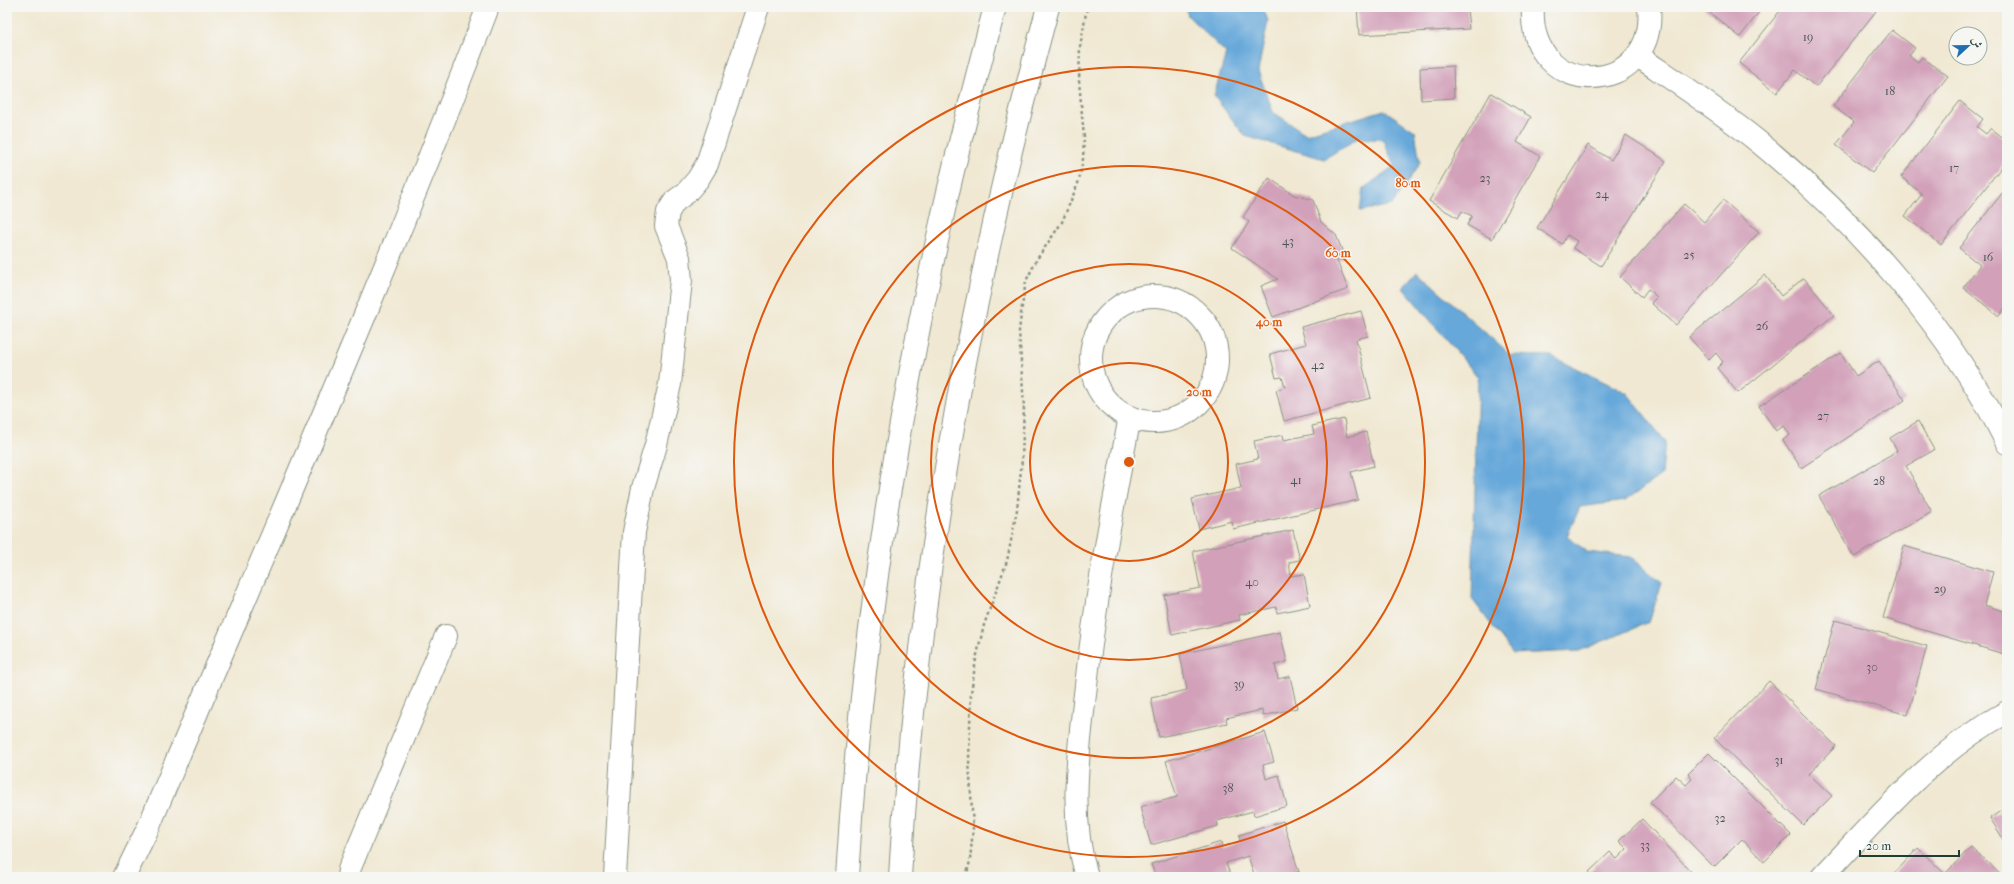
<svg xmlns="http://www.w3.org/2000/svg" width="2014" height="884" viewBox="0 0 2014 884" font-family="'IM FELL French Canon',Amiri,serif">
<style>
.water{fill:#66a8da;stroke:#427287}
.building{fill:#d2a0b9}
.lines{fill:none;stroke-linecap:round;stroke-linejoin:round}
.minor-casing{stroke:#889283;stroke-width:24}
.path{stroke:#889283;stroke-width:2.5;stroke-dasharray:3 3;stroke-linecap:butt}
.minor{stroke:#fff;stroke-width:22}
.ring{fill:none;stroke:#de580e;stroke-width:2}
.labels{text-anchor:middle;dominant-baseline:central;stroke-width:3;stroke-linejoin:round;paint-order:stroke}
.number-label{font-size:12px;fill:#4c5655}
.centre{fill:#de580e;stroke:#f6f6f2;stroke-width:2}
.ring-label{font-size:12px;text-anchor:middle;font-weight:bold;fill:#de580e;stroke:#f6f6f2;stroke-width:3;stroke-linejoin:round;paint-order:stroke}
</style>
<rect width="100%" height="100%" fill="#f6f6f2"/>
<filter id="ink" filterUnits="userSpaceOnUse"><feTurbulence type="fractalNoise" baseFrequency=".025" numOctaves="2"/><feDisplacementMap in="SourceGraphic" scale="8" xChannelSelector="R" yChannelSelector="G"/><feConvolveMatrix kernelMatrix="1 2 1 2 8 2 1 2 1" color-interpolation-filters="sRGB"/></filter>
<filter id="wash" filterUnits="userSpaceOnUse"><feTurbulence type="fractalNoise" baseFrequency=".012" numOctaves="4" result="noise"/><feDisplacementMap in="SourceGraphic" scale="16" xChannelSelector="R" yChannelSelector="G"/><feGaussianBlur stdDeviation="0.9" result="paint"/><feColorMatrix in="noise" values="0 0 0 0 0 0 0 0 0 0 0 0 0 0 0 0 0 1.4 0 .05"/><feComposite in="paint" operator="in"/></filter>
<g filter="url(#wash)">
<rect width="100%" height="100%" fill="#f0e8d2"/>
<!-- water -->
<path class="water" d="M1185,7H1263L1268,21L1258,71L1273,112L1306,134L1384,110L1415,131L1420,163L1392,205L1360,211L1363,189L1394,166L1384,140L1358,138L1324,159L1245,136L1214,96L1226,53L1188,16Z
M1417,271L1510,355L1551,356L1627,393L1665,441L1662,474L1625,501L1580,507L1567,536L1587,552L1631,557L1662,583L1649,622L1579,651L1513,654L1472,599L1478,377L1403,288Z"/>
<g id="blocks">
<!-- building -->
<path class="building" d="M1357,7H1467L1469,29L1359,35Z
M1705,7H1763L1740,37L1704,8Z
M1783,7H1871L1876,11L1816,87L1795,70L1777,93L1739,63Z
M1892,30L1915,48L1909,55L1918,62L1922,57L1948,76L1872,173L1836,145L1854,122L1833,106Z
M1453,66L1454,98L1421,100L1420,68Z
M1491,93L1531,117L1517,142L1540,156L1492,239L1467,225L1472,216L1462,211L1458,218L1429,201Z
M1960,101L1983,119L1977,127L1986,134L1991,128L2007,141V160L1941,245L1905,216L1922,194L1901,177Z
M1626,135L1666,161L1601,266L1573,248L1577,241L1567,235L1562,244L1537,228L1588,145L1611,160Z
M1269,178L1294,195L1313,200L1321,222L1336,235L1345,258L1337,261L1348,289L1273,317L1261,286L1278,279L1232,248L1249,222L1243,217Z
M2007,187V305L1999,316L1963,288L1980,265L1959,248Z
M1723,200L1759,232L1676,325L1651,303L1657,297L1648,289L1642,297L1620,277L1684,204L1704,222Z
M1765,275L1781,296L1804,278L1834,315L1738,393L1717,368L1723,362L1716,353L1709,360L1689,337Z
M1361,311L1368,336L1356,339L1371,398L1284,421L1276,390L1285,387L1282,377L1276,378L1270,354L1306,344L1301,327Z
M1841,353L1856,376L1879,361L1905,400L1801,468L1783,440L1790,435L1784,426L1776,431L1759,406Z
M1344,419L1347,437L1366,432L1374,466L1351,472L1358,500L1233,529L1232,521L1199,529L1192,499L1241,488L1236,464L1258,459L1254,441L1283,435L1284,440L1314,434L1312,426Z
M1918,421L1934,450L1906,466L1932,512L1854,557L1819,496L1897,451L1890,438Z
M1293,530L1300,560L1289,562L1291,576L1304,574L1310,606L1277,613L1276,607L1239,615L1240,620L1172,635L1164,595L1200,588L1193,551Z
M1904,546L1993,572L1984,605L2007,612V655L1883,618Z
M1835,620L1927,646L1908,715L1816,689Z
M1280,632L1287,662L1275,665L1278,679L1290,676L1297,708L1263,716L1262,710L1226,718L1227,723L1159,737L1151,698L1187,690L1180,654Z
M1769,681L1836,746L1809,774L1832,796L1803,825L1714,738Z
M1265,732L1274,762L1263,765L1266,779L1279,775L1287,806L1254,816L1253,811L1217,821L1218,826L1151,845L1140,807L1177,797L1166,761Z
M1709,753L1791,835L1764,862L1742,839L1714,867L1650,802L1676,776L1686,785L1692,779L1688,774Z
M2007,807V845L1990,818Z
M1642,819L1696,877H1594L1589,872L1610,852L1617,859L1627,849L1619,841Z
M1283,821L1299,872L1283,877H1255L1248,856L1226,863L1231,877H1156L1151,864L1221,842L1222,847L1240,841L1239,835Z
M1971,847L2003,877H1891L1918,848L1945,874Z"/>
</g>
</g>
<g filter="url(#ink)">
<use href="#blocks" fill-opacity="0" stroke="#889283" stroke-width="1"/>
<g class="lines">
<defs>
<path id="minor" d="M1533,7C1527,102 1658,99 1649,7
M1638,56C1679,84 1722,112 1761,144C1858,224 1951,330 2007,443
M1091 359a63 63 0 1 1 126 0a63 63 0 1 1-126 0Z
M124,877L149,826C263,554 383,283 488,7
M348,877L349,870L446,636
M615,877L634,532L643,488L656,445L670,384L681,280L679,258L666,226L668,212L675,201L686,193L698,179L707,164L758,7
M847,877C860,657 893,438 941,223C957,150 976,79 995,7
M900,877C916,584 971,289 1048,7
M1087,877C1069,816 1078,756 1085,694C1095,601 1112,509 1130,417
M1822,877C1879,817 1933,752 2007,712"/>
</defs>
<!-- minor casing -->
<use href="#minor" class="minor-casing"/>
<!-- path -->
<path class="path" d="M966,877L970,861L973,828L969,760L971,693L976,659L984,625L1007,561L1017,510L1022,459L1024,407L1019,331L1022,306L1026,281L1037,259L1062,222L1079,181L1083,159L1084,137L1079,81L1080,47L1087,7"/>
<!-- minor -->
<use href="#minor" class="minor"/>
</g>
</g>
<!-- distance rings -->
<g class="ring">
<circle cx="1129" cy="462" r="99"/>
<circle cx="1129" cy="462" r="198"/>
<circle cx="1129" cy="462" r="296"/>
<circle cx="1129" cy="462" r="395"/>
</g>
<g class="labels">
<!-- number labels -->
<g class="number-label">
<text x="1808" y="37">19</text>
<text x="1890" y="91">18</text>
<text x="1954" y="168">17</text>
<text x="1485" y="178">23</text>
<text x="1602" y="194">24</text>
<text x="1288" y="241">43</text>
<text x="1689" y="255">25</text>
<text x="1988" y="257">16</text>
<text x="1762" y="326">26</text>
<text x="1318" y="365">42</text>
<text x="1823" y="416">27</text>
<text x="1296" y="480">41</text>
<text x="1879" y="481">28</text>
<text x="1252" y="582">40</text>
<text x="1940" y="589">29</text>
<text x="1872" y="667">30</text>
<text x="1239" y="684">39</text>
<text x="1779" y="760">31</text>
<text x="1228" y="788">38</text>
<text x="1720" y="818">32</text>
<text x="1645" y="845">33</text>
</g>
</g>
<circle cx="1129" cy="462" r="6" class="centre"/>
<g class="ring-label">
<text x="1408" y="187">80 m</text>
<text x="1338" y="257">60 m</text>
<text x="1269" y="326">40 m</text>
<text x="1199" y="396">20 m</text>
</g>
<!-- margin -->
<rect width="2014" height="884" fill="none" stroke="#f6f6f2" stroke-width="24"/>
<!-- north arrow -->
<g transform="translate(1968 46) rotate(68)"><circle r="19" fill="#f6f6f2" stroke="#a0aca6"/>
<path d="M0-3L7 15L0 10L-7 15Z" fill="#1f6fb2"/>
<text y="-6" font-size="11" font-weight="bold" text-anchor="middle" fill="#1f3d34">ش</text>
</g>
<!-- scale -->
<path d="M1860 850v6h99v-6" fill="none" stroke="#1f3d34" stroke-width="2"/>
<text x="1866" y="850" font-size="12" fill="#1f3d34" stroke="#f6f6f2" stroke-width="3" paint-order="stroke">20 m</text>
</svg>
